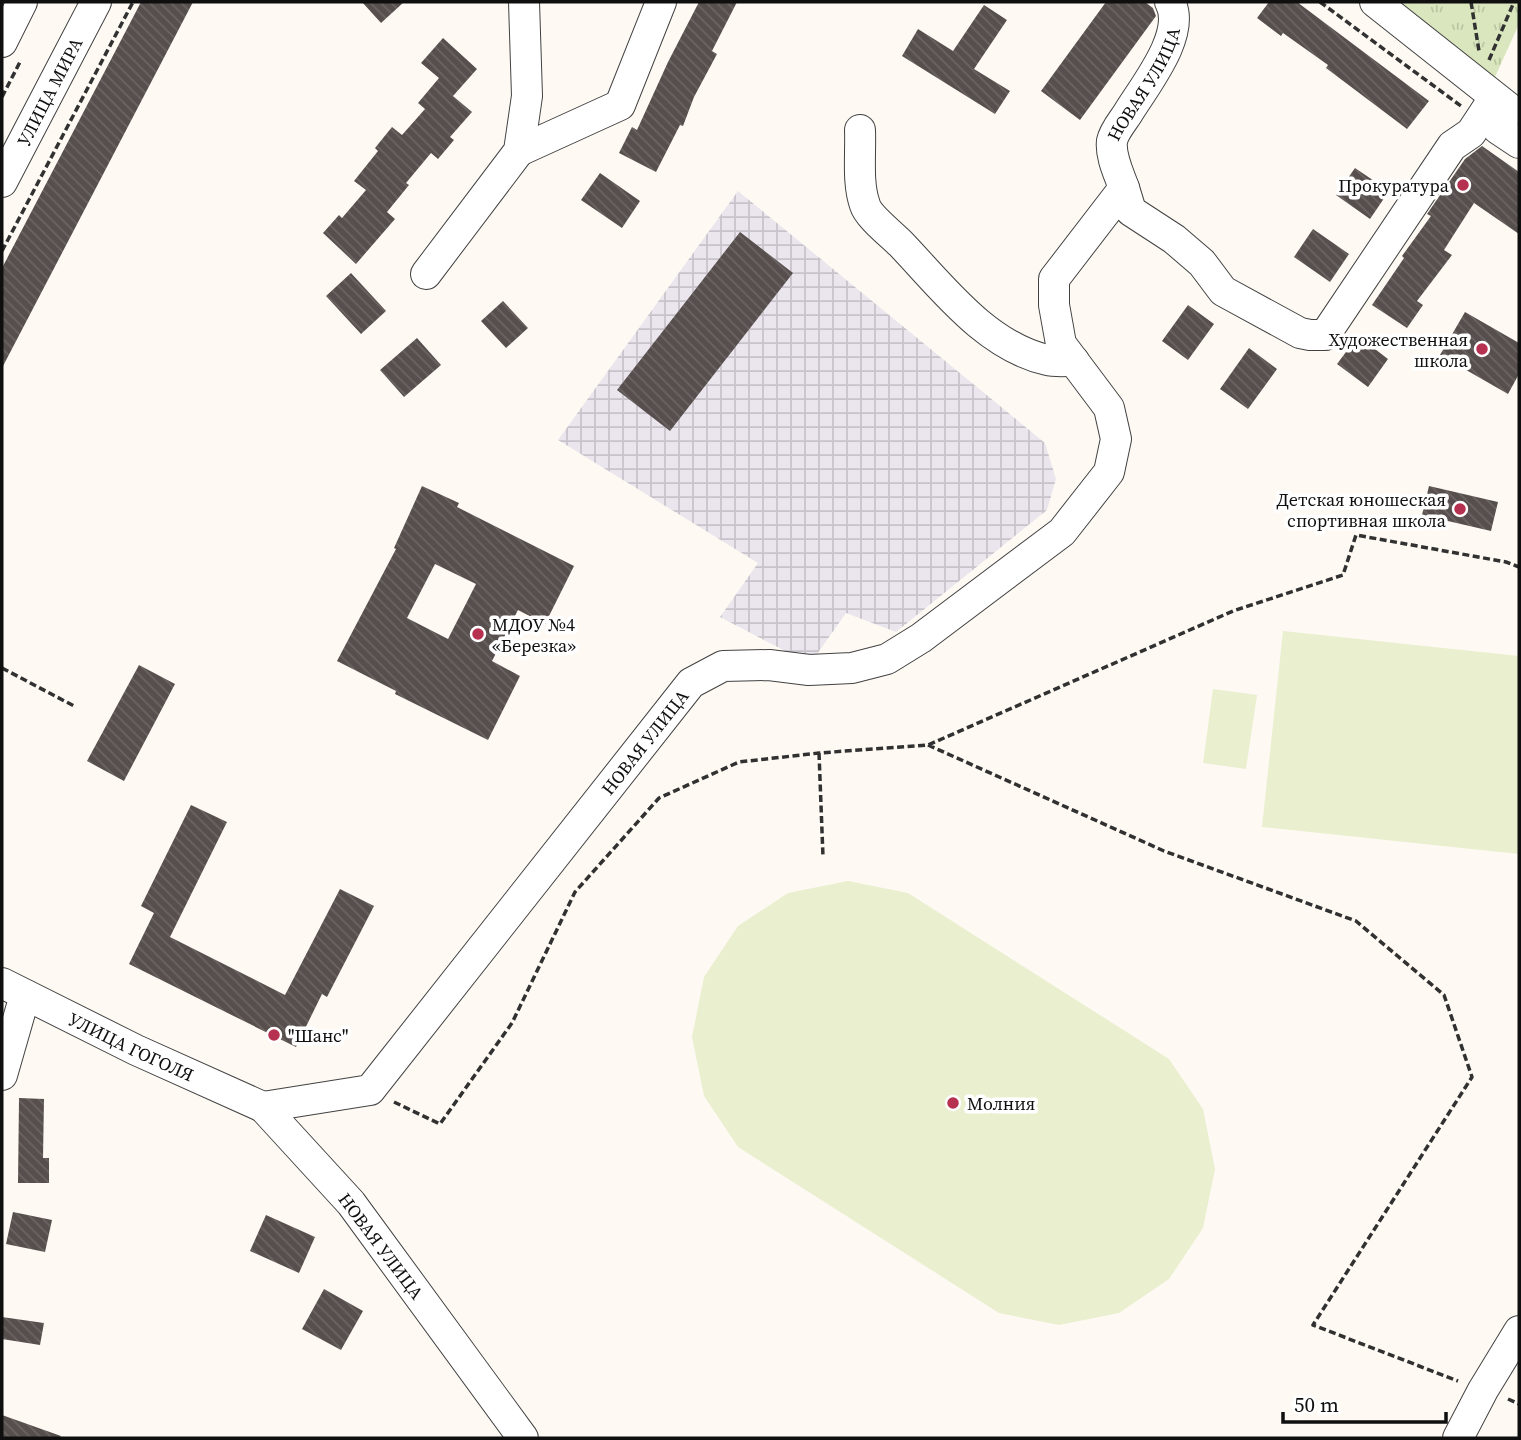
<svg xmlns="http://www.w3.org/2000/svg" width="1521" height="1440" viewBox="0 0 1521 1440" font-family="'Source Serif 4',serif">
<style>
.industrial{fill:url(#industrial-grid)}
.park{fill:url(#park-tufts)}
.pitch{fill:#e9efcf}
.building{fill:url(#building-back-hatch);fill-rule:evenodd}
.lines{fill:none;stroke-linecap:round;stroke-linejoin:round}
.minor-casing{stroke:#424242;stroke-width:32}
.path{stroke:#313131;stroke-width:3.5;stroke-dasharray:7 3.5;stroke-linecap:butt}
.minor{stroke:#fff;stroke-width:30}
.poi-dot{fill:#b6314f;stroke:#fff;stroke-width:2.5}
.labels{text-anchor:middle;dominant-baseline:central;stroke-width:7;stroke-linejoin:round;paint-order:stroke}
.street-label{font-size:18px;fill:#0f0f0f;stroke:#fff}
.poi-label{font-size:18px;fill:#0f0f0f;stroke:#fff;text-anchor:end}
</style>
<defs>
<pattern id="industrial-grid" width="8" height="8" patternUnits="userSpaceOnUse" patternTransform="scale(1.75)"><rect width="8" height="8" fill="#ebe5ed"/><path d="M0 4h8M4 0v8" fill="none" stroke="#c8c3ca"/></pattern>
<pattern id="park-tufts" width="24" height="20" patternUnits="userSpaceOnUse" patternTransform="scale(1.75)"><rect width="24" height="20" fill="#dae7be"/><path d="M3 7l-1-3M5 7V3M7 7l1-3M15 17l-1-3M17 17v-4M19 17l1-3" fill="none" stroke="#bac5a2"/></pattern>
<pattern id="building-back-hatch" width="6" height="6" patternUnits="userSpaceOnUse" patternTransform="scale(1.75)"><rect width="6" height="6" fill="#574f4d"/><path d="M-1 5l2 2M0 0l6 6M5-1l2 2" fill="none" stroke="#6a6462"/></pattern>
</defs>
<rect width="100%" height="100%" fill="#fefaf3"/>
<!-- industrial -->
<path class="industrial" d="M738,191L1045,443L1056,479L1047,510L896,632L846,613L810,664L720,617L758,563L558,440Z"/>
<!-- park -->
<path class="park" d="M1381,2H1519V24L1490,88Z"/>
<!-- pitch -->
<path class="pitch" d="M1283,631L1519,656V854L1262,827Z
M1213,689L1257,695L1246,769L1203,763Z
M848,881L908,893L1169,1059L1203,1109L1215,1169L1203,1228L1169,1279L1119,1313L1059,1325L999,1313L738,1147L704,1096L692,1037L704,977L738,926L788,893Z"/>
<!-- building -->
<path class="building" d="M141,2H193L2,368V268Z
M362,2H404L381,23Z
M699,2H737L712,51L717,54L694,97L683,126L680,125L656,172L619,153L632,127L637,130L668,62Z
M1106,2H1145L1153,8L1156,16L1080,120L1041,91Z
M1269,2H1297L1429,101L1407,129L1326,68L1328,65L1283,33L1281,36L1257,18Z
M984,5L1007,20L974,69L1010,91L995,114L902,56L918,29L953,51Z
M443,38L477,69L453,96L472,112L450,137L454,140L438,159L431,153L406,183L409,185L387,212L395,219L356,264L323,233L339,215L342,218L366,190L354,181L378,151L375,148L392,127L402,135L425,109L418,103L439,78L421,63Z
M1482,146L1519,172V234L1474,203L1444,250L1452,255L1417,301L1423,305L1407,328L1372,305L1404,258L1402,256L1431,216L1427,214L1465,159Z
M1355,168L1389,191L1370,219L1336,195Z
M600,173L640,201L622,228L581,200Z
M1313,229L1349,254L1330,282L1294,257Z
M740,232L793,273L670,431L617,390Z
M351,273L386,311L361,334L326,296Z
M503,301L528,328L506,348L481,321Z
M1188,305L1214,324L1188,360L1162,341Z
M1465,312L1519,343V374L1508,394L1440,355Z
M1358,336L1388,359L1368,387L1337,364Z
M417,338L441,365L404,397L380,370Z
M1249,348L1277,369L1248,409L1220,389Z
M422,486L459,503L457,507L574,566L545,624L518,610L492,661L520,676L488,740L395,694L396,691L337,661L396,549L394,548ZM435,564L476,584L448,639L407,618Z
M1429,486L1498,502L1491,531L1422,515Z
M139,665L175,684L124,781L87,761Z
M191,805L227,822L170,937L285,995L340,889L374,906L327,997L322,994L296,1047L129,964L154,913L141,906Z
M19,1098L44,1099L43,1158H49V1183H18Z
M13,1212L52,1220L45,1252L6,1244Z
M266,1215L315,1237L299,1273L250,1251Z
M324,1289L363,1311L341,1350L302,1329Z
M2,1317L44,1323L40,1345L2,1339Z
M2,1415L61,1436L60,1438H2Z"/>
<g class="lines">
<defs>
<g id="minor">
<path d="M1375,2L1509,108L1498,129L1519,143"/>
<path d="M2,42L22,2"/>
<path d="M860,130C861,154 857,183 865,205C868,216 892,235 901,244C942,287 986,346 1047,360C1055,362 1065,361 1074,361"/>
<path d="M519,151L620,105L661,2"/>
<path id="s1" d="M2,182L96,2"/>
<path d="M1124,188L1131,211L1174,239L1202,263L1223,291L1300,333L1310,335H1325L1452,146L1471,133L1494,98"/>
<path d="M426,274L519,151L527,96L524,2"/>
<path id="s2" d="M2,983L136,1050L263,1107"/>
<path d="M2,1075L25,995"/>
<path id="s3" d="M523,1438L351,1203L263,1107L370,1090L691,683L723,666L769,665L809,670L852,668L887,659L921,638L1062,532L1109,472L1116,439L1109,408L1061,344L1054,305V279L1124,188C1119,174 1110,156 1112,141C1114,131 1123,121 1128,113C1145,85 1187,34 1170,2"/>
<path d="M1458,1438L1483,1390L1519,1331"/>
</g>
</defs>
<!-- minor casing -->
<use href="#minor" class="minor-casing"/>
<!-- path -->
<path class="path" d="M1320,2L1461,106
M1471,2L1479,51
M1489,60L1514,2
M2,97L21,60
M2,251L133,2
M2,668L74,706
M928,745L1164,851L1356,921L1444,995L1472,1077L1313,1325L1458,1381
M819,753L823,857
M394,1102L440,1124L512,1023L575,892L659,798L739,762L819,753L928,745L1233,611L1343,575L1356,535L1506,562L1519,567
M1508,1399L1519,1404"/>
<!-- minor -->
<use href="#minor" class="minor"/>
</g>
<!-- markers -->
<g class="poi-dot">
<circle cx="1463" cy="185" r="7"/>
<circle cx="1482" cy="349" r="7"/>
<circle cx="1460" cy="509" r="7"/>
<circle cx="478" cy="634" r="7"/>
<circle cx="274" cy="1035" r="7"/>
<circle cx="953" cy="1103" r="7"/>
</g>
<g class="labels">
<!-- street labels -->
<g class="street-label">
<text stroke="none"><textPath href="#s3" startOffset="1983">НОВАЯ УЛИЦА</textPath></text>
<text stroke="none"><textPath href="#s1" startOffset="102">УЛИЦА МИРА</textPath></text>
<text stroke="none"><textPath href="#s3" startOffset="973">НОВАЯ УЛИЦА</textPath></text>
<text stroke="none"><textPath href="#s2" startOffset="144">УЛИЦА ГОГОЛЯ</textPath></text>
<text transform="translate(381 1246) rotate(53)">НОВАЯ УЛИЦА</text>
</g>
<!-- poi labels -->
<g class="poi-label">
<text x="1449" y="185">Прокуратура</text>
<text x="1468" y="339">Художественная<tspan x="1468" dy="21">школа</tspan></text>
<text x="1446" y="499">Детская юношеская<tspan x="1446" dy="21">спортивная школа</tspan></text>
<text x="492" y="624" text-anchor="start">МДОУ №4<tspan x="492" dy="21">«Березка»</tspan></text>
<text x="288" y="1035" text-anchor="start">"Шанс"</text>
<text x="967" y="1103" text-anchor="start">Молния</text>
</g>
</g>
<!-- border -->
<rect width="1521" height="1440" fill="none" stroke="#0f0f0f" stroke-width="7"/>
<!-- scale -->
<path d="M1283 1412v10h163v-10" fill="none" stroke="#0f0f0f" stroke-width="3.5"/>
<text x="1294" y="1412" font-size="21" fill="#0f0f0f" stroke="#ffffff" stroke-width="5" paint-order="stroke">50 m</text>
</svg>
